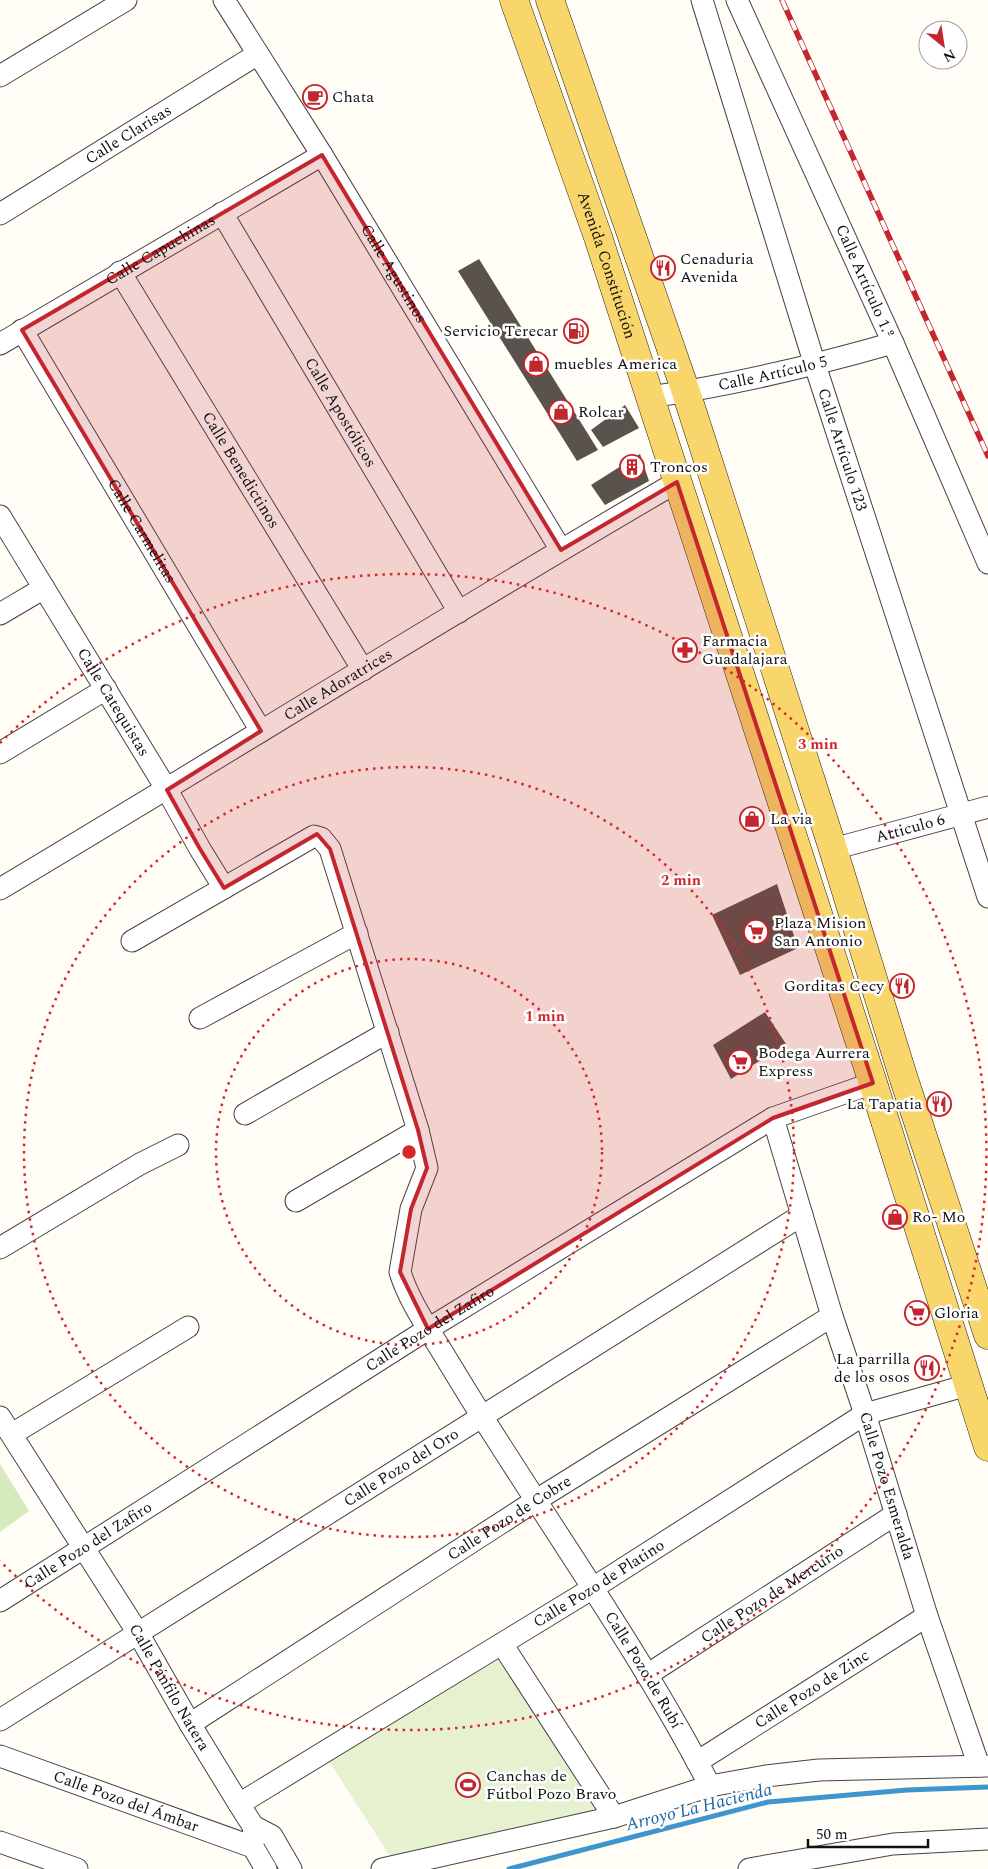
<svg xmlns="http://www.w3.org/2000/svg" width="988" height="1869" viewBox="0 0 988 1869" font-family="Spectral,serif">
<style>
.green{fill:#d5ebbd}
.pitch{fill:#e6f2cf}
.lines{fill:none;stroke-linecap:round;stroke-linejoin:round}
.stream{stroke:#3f96cf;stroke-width:5}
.building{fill:#5a524d}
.minor-casing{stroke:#444;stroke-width:23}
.major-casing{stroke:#222;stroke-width:29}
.minor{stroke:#fff;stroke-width:21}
.major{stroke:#f9d66b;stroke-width:28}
.rail-casing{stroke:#c4262e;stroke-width:5.5}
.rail{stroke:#fff;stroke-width:4;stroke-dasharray:11;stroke-linecap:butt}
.marked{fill:#c4262e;fill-opacity:0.2;stroke:#c4262e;stroke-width:4;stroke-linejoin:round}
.ring{fill:none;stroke:#d62828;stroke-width:2.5;stroke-dasharray:2.5 5}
.labels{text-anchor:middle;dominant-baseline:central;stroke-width:5;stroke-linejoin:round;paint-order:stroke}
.poi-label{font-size:16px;fill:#111;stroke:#fff;text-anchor:start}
.street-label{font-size:16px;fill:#111;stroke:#fff}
.water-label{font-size:18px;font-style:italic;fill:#1768a6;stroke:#fff}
.centre{fill:#d62828;stroke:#fff;stroke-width:2.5}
.ring-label{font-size:15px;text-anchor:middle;font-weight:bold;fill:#d62828;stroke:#fff;stroke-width:5;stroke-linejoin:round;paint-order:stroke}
</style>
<rect width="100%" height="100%" fill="#fffdf5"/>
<!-- green -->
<path class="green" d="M0,1464L29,1511L0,1532Z"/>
<!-- pitch -->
<path class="pitch" d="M502,1646L612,1816L395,1864L325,1755Z"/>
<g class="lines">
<!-- stream -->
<path class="stream" d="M509,1869L768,1802L907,1790L988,1787"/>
</g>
<!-- building -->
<path class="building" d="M479,259L598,450L577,461L458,271Z
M625,405L639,428L603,447L591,430Z
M640,454L649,481L605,505L591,485Z
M777,884L798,948L740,975L712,915Z
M765,1012L786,1044L731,1079L713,1045Z"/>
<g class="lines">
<defs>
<g id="minor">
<path id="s1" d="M224,0L322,155L561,550"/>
<path id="s2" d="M702,0L815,365L988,897"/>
<path d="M737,0L893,343L988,563"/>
<path d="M0,76L126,0"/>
<path id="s3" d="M222,213L459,612"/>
<path id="s4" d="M0,214L258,54"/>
<path id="s5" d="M120,272L363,670"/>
<path id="s6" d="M22,330L261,731"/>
<path id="s7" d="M0,344L322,155"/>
<path id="s8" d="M650,397C732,385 813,366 893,343"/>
<path id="s9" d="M0,516L167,790L200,849L224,888"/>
<path d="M0,614L44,588"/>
<path d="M0,753L106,689"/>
<path id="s10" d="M833,849L988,807"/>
<path id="s11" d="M0,889C226,754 450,614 677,482"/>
<path id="s12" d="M132,941L314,836L321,838L330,849L418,1130L427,1168L411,1209L400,1272C408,1298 424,1322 438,1345C456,1374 473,1403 492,1432C566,1549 646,1663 710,1786"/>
<path d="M200,1018L357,933"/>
<path d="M245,1114L388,1032"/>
<path id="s13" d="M773,1118L832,1316L865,1414L927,1616L979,1766"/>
<path d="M296,1201L418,1130"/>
<path d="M0,1248L140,1164L178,1145"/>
<path id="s14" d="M0,1417L138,1633L190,1724L239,1804L253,1826L272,1836L291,1869"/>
<path d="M12,1434L188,1327"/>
<path id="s15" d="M0,1601L428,1329L773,1118L873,1083"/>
<path d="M502,1644L614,1817"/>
<path id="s16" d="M647,1675L896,1514"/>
<path id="s17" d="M0,1720L802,1215"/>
<path id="s18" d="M190,1724L535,1501L832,1316"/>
<path id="s19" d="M0,1756L253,1847"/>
<path id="s20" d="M697,1762L927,1616"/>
<path id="s21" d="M239,1804L593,1588L865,1414L968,1385"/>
<path d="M253,1834V1847L266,1869"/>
<path d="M0,1842L77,1869"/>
<path d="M382,1869L614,1817L710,1786L766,1776L819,1770L988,1766"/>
<path d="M749,1869L893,1844L988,1839"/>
</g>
<g id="major">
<path id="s22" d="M514,0L598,237L873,1083L988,1447"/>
<path d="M550,0L686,392L833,849L902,1073L988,1335"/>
</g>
</defs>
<!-- minor casing -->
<use href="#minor" class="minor-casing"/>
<!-- major casing -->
<use href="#major" class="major-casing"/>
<!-- minor -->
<use href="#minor" class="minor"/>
<!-- major -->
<use href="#major" class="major"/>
<defs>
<path id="rail" d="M782,0L988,456"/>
</defs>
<!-- rail casing -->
<use href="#rail" class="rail-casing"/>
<!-- rail -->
<use href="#rail" class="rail"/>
</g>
<!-- marked area -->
<path class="marked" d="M322,155L561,550L677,482L873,1083L773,1118L428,1329L400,1272L411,1209L427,1168L418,1130L330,849L317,834L224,888L200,849L167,790L261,731L22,330Z"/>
<!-- distance rings -->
<g class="ring">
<circle cx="409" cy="1152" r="193"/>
<circle cx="409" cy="1152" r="385"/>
<path d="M0 743A578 578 0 1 1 0 1561"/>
</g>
<!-- icons -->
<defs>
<symbol id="cafe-ring" viewBox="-11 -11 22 22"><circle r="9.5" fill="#fff" stroke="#c4262e" stroke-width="1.5"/><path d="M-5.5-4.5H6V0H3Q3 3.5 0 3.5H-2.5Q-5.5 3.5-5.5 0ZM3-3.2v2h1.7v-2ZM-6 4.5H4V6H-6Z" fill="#c4262e"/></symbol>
<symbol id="restaurant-ring" viewBox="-11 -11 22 22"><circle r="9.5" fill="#fff" stroke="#c4262e" stroke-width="1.5"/><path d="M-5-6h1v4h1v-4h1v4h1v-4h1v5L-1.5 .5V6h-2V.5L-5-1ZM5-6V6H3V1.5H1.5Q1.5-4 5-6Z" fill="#c4262e"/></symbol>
<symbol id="fuel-ring" viewBox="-11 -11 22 22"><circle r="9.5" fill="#fff" stroke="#c4262e" stroke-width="1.5"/><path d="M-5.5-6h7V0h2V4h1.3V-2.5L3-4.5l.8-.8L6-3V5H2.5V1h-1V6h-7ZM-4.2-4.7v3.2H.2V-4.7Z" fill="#c4262e"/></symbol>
<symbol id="shop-ring" viewBox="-11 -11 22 22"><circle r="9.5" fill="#fff" stroke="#c4262e" stroke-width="1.5"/><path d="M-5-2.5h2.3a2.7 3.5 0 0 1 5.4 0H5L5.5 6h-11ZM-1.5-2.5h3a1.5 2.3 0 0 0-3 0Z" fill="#c4262e"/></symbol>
<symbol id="building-ring" viewBox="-11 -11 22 22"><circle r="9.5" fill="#fff" stroke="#c4262e" stroke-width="1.5"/><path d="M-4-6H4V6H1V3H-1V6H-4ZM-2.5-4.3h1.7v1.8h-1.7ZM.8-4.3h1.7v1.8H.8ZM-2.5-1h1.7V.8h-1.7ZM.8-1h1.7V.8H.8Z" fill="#c4262e"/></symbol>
<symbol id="pharmacy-ring" viewBox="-11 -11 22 22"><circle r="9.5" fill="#fff" stroke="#c4262e" stroke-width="1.5"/><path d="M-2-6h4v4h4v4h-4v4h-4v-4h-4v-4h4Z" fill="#c4262e"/></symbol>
<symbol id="supermarket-ring" viewBox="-11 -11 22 22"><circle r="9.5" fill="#fff" stroke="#c4262e" stroke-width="1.5"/><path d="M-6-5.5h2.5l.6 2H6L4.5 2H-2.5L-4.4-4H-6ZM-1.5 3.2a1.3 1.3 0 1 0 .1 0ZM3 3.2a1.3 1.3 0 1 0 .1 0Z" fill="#c4262e"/></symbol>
<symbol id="stadium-ring" viewBox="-11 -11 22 22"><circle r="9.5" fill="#fff" stroke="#c4262e" stroke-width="1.5"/><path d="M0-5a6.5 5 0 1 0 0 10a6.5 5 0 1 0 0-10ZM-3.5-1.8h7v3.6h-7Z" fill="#c4262e"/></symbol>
</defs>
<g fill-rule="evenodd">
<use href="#cafe-ring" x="301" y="83" width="28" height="28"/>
<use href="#restaurant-ring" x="649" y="254" width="28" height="28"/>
<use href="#fuel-ring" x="562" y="317" width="28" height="28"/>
<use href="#shop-ring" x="522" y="350" width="28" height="28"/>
<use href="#shop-ring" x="547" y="398" width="28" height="28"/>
<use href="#building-ring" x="618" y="453" width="28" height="28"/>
<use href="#pharmacy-ring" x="671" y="636" width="28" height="28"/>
<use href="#shop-ring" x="738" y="805" width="28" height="28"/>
<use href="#supermarket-ring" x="742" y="918" width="28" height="28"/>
<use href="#restaurant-ring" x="888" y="972" width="28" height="28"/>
<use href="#supermarket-ring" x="726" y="1048" width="28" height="28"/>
<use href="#restaurant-ring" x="925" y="1090" width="28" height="28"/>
<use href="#shop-ring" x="881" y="1203" width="28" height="28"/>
<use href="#supermarket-ring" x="903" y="1299" width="28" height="28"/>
<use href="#restaurant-ring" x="913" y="1354" width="28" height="28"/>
<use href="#stadium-ring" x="454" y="1771" width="28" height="28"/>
</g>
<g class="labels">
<!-- poi labels -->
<g class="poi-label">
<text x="332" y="97">Chata</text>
<text x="680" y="259">Cenaduria<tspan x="680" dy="18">Avenida</tspan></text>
<text x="558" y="331" text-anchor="end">Servicio Terecar</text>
<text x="554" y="364">muebles America</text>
<text x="578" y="412">Rolcar</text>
<text x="650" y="467">Troncos</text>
<text x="702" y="641">Farmacia<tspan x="702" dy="18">Guadalajara</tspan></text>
<text x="770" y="819">La via</text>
<text x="774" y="923">Plaza Mision<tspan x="774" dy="18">San Antonio</tspan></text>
<text x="884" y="986" text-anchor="end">Gorditas Cecy</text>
<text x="758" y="1053">Bodega Aurrera<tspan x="758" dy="18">Express</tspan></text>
<text x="922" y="1104" text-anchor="end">La Tapatia</text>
<text x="912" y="1217">Ro- Mo</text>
<text x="934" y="1313">Gloria</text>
<text x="910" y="1359" text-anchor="end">La parrilla<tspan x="910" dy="18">de los osos</tspan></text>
<text x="486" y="1776">Canchas de<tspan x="486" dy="18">Fútbol Pozo Bravo</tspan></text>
</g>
<!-- street labels -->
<g class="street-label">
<text stroke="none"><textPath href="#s4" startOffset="151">Calle Clarisas</textPath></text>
<text stroke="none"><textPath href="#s7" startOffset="186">Calle Capuchinas</textPath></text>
<text stroke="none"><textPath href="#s22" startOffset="281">Avenida Constitución</textPath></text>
<text stroke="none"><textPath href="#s1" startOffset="322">Calle Agustinos</textPath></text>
<text transform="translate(865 281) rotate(66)">Calle Artículo 1.º</text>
<text stroke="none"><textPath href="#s8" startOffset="125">Calle Artículo 5</textPath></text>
<text stroke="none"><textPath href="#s3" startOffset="232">Calle Apostólicos</textPath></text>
<text stroke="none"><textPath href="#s2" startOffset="471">Calle Artículo 123</textPath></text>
<text stroke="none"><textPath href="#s5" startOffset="232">Calle Benedictinos</textPath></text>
<text stroke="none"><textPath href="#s6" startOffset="234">Calle Carmelitas</textPath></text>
<text stroke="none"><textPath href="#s11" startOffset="395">Calle Adoratrices</textPath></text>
<text stroke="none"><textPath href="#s9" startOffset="218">Calle Catequistas</textPath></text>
<text stroke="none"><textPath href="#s10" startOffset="80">Articulo 6</textPath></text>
<text stroke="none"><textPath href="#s15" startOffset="509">Calle Pozo del Zafiro</textPath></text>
<text stroke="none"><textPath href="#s17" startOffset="474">Calle Pozo del Oro</textPath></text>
<text stroke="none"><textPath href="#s13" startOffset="385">Calle Pozo Esmeralda</textPath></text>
<text stroke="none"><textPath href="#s18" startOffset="380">Calle Pozo de Cobre</textPath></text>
<text stroke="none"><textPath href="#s15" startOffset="104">Calle Pozo del Zafiro</textPath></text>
<text stroke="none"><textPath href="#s21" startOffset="422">Calle Pozo de Platino</textPath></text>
<text stroke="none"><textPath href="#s16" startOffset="149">Calle Pozo de Mercurio</textPath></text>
<text stroke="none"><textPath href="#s12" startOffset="1140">Calle Pozo de Rubí</textPath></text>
<text stroke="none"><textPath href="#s14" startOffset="319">Calle Pánfilo Natera</textPath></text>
<text stroke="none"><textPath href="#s20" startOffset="136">Calle Pozo de Zinc</textPath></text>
<text stroke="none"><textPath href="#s19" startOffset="134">Calle Pozo del Ámbar</textPath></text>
</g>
<!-- water labels -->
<g class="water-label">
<text transform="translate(699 1807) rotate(-14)">Arroyo La Hacienda</text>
</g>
</g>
<circle cx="409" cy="1152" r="8" class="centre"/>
<g class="ring-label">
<text x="818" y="749">3 min</text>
<text x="681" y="885">2 min</text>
<text x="545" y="1021">1 min</text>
</g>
<!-- north arrow -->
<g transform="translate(943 45) rotate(150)"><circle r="24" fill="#ffffff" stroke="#a0a0a0"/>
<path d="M0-4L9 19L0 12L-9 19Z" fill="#c4262e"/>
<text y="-8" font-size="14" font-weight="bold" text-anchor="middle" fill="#111111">N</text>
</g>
<!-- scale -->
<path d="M808 1839v8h120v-8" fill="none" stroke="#111111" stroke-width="2.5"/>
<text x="816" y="1839" font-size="15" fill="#111111" stroke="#ffffff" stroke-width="4" paint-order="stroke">50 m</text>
</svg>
